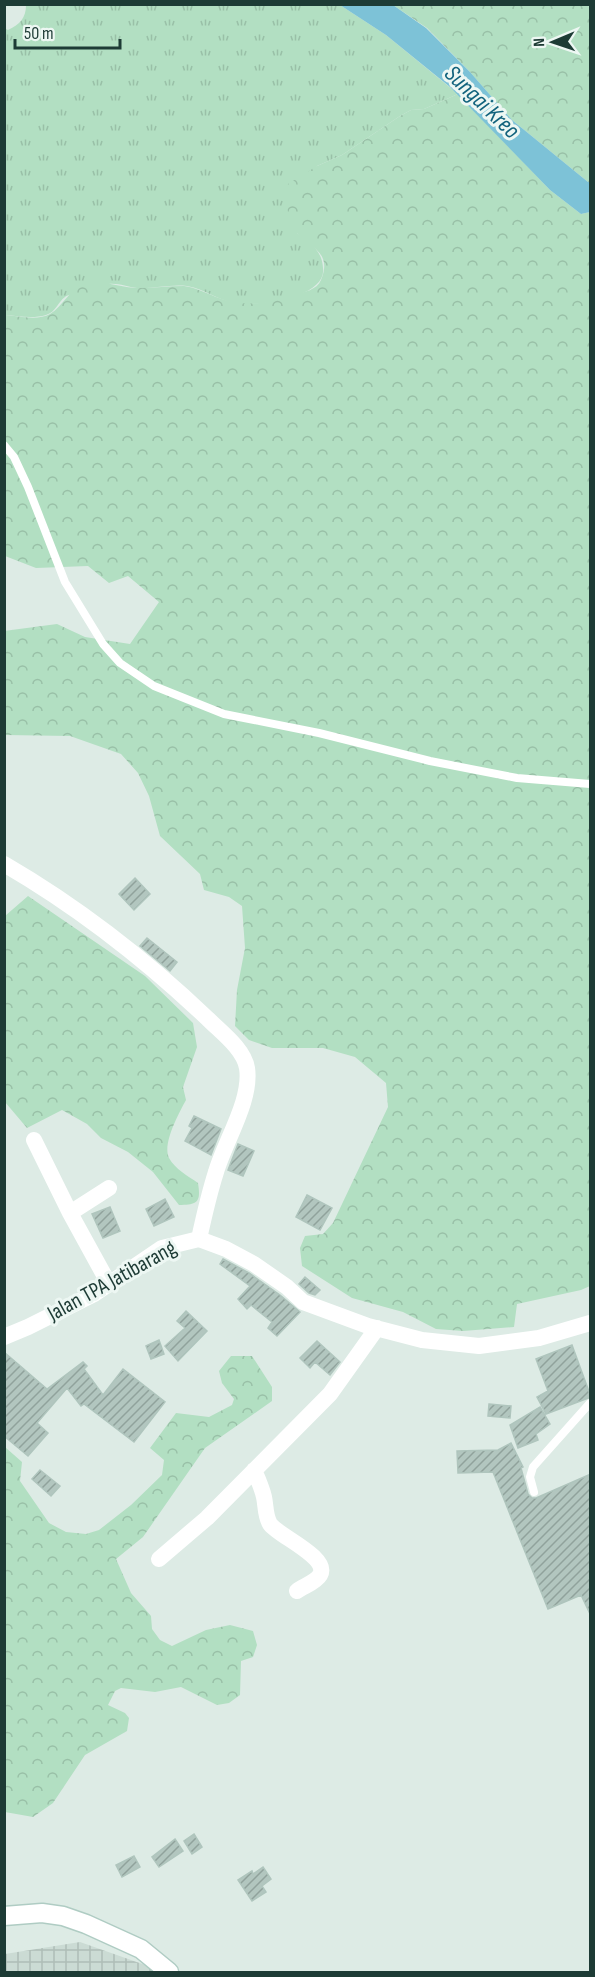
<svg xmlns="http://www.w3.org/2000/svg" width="595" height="1977" viewBox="0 0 595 1977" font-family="'Sofia Sans Condensed',sans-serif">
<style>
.industrial{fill:url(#industrial-grid)}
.grass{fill:url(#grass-tufts)}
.forest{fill:url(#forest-crowns)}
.water{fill:#7dc2d7}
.building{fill:url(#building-hatch);stroke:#afc5bd;stroke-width:1.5}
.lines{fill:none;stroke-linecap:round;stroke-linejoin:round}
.secondary-casing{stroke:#afccc3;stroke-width:21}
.lane{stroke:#fff;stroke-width:8}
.street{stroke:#fff;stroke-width:16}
.secondary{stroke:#fff;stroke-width:18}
.labels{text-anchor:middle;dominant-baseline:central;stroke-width:6;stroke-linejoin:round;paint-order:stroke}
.street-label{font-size:22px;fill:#1d3b35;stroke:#edf7f3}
.water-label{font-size:24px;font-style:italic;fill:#12637d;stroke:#edf7f3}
</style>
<defs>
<pattern id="industrial-grid" width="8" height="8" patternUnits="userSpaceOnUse" patternTransform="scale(1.5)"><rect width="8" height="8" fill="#cbdbd4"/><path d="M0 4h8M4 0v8" fill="none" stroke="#aebdb7"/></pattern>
<pattern id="grass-tufts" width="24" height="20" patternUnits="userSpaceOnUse" patternTransform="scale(1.5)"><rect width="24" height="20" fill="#b2dfc2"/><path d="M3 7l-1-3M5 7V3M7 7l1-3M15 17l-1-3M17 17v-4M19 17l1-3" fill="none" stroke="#99c0a7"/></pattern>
<pattern id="forest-crowns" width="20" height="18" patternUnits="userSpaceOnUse" patternTransform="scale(1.5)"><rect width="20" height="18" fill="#b2dfc2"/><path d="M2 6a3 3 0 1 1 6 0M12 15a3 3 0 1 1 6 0" fill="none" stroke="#99c0a7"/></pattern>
<pattern id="building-hatch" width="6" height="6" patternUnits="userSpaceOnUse" patternTransform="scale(1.5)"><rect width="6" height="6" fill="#b2c6bf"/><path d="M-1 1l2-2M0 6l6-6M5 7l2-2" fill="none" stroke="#90a29c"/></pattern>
</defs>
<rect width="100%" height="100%" fill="#ddebe5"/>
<!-- industrial -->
<path class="industrial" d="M80,1942L148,1966L154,1972H5V1954Z"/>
<!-- grass -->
<path class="grass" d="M26,5H340L386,35L458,94L424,109L411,110L400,116L342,155L317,166L297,233C310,243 322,250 323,268C327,297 261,306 239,304C221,302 205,289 187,286C171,284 153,289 137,288C128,287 118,283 109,284C104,284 69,294 65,297C58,302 56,312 46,315C33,319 18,316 5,315L4,28L8,30C20,24 26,18 26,5Z"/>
<!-- forest -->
<path class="forest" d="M393,5H590V182H588L512,120L470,72L427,28Z
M458,94L550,190L581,214L590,212V1286L581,1290L517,1304L514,1327L463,1331L436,1329L403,1312L352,1298L302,1266L300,1248L305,1236L323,1234L333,1223L388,1107L386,1083L355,1057L323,1048H272L249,1040L235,1026L237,990L245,948L242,906L229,897L204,890L200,874L160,836L149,796L138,773L121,754L70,736L5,735L4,631L57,624L85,637L130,644L159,602L128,576L109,583L88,566L36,568L5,556V315C18,316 38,321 50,314C63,306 69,290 84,284C101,279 121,288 139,288C154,288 169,286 184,286C195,287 208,294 219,298C245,308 269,303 294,295C304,292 317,290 321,280C333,251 309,248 296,232C286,220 286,199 288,184L317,166L342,155L400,116L411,110L424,109Z
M28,896L145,976L193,1023L197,1047L183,1087L186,1100C179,1113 162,1144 169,1158C175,1169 188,1176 198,1183C201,1202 198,1205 179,1205L153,1172L128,1152L101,1138L87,1124L62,1110L27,1128L5,1102V916Z
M231,1356H252L272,1387V1401L205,1448L143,1537L116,1559L131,1593L151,1616L152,1629L160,1640L172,1646L206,1630L230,1625L253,1631L257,1645L253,1657L241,1661L240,1695L229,1703L217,1705L181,1687L155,1692L121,1688L115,1691L108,1705L125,1713L129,1718L127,1731L85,1755L53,1803L33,1817L5,1812V1447L22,1462L20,1481L49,1523L66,1532L86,1534L99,1530L131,1505L162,1475L164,1460L150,1448L176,1413L209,1417L232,1405L234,1399L222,1383L219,1371Z"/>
<!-- water -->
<path class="water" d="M340,5H393L426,28L470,72L512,120L588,182H590V212L581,214L550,190L450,87L386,35Z"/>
<!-- building -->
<path class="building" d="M135,878L150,894L134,910L119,894Z
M147,938L177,962L170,971L140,946Z
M194,1116L221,1129L211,1155L185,1141L192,1128L189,1126Z
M238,1144L254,1151L243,1176L228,1170Z
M307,1195L332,1208L320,1230L296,1217Z
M165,1199L174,1217L154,1226L146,1209Z
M110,1207L120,1231L103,1238L92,1214Z
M223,1259L249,1273L280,1295L300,1312L277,1336L268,1328L272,1322L251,1305L247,1309L238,1299L250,1286L220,1264Z
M305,1277L320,1290L315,1295L309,1293L299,1284Z
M186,1311L207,1331L178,1361L165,1346L185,1328L177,1321Z
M159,1340L164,1354L151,1359L146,1346Z
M317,1341L340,1362L330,1375L315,1362L310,1368L300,1358Z
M572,1345L591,1397L546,1414L537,1397L548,1391L536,1359Z
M4,1352L47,1389L83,1362L87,1366L84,1369L103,1395L123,1369L165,1402L134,1442L84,1404L81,1406L67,1388L37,1423L48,1433L28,1456L4,1436Z
M489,1404L511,1406L510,1418L488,1416Z
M540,1407L550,1424L536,1434L538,1440L518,1448L510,1425Z
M511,1443L523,1467L521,1468L528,1494L532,1498H536L591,1474V1616L581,1595L548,1609L493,1472L458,1473L457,1451L498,1450Z
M40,1470L60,1486L51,1496L32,1479Z
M194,1834L202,1847L192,1854L184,1841Z
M175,1839L183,1851L159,1867L152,1857Z
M134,1856L140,1867L122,1877L116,1865Z
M263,1867L271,1879L262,1886L266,1892L252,1901L238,1880L252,1871L253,1874Z"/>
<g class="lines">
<defs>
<path id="secondary" d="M4,1916L42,1913L63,1916L86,1924L141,1949L169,1972"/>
</defs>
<!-- secondary casing -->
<use href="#secondary" class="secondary-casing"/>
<!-- lane -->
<path class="lane" d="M4,445L14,457L28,487L65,582L103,644L120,663L154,686L224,714L319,733L430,761L517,778L590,784
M534,1492L530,1477L533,1467L590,1403"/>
<!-- street -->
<path class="street" d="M4,864C78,907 146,960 208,1019C221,1032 244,1049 247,1068C252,1100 225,1141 216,1172C209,1194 204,1216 199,1239
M34,1140L70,1213L109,1284
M70,1213L109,1188
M4,1337L28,1327L94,1294L162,1248L199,1239L226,1249L254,1264L287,1287L303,1302L368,1326L422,1340L479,1346L539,1338L590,1323
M254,1470C258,1479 262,1488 264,1497C266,1506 265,1516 270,1524C278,1536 330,1557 320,1575C316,1582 304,1586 297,1591
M159,1559L207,1518L330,1394L377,1328"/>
<!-- secondary -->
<use href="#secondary" class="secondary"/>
</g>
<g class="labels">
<!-- street labels -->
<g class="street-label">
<text transform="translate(112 1281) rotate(-29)">Jalan TPA Jatibarang</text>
</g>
<!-- water labels -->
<g class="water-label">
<text transform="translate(482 102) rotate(44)">Sungai Kreo</text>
</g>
</g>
<!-- border -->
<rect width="595" height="1977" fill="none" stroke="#1d3b35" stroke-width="12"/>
<!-- north arrow -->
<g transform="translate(553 42) rotate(268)" stroke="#edf7f3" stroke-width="4.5" paint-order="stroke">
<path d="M0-4.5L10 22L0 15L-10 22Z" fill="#1d3b35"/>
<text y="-9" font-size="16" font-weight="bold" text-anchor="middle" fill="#1d3b35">N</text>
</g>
<!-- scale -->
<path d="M15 39v9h105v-9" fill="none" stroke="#1d3b35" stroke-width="3"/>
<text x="24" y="39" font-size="18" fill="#1d3b35" stroke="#edf7f3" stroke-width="4.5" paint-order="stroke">50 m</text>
</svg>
